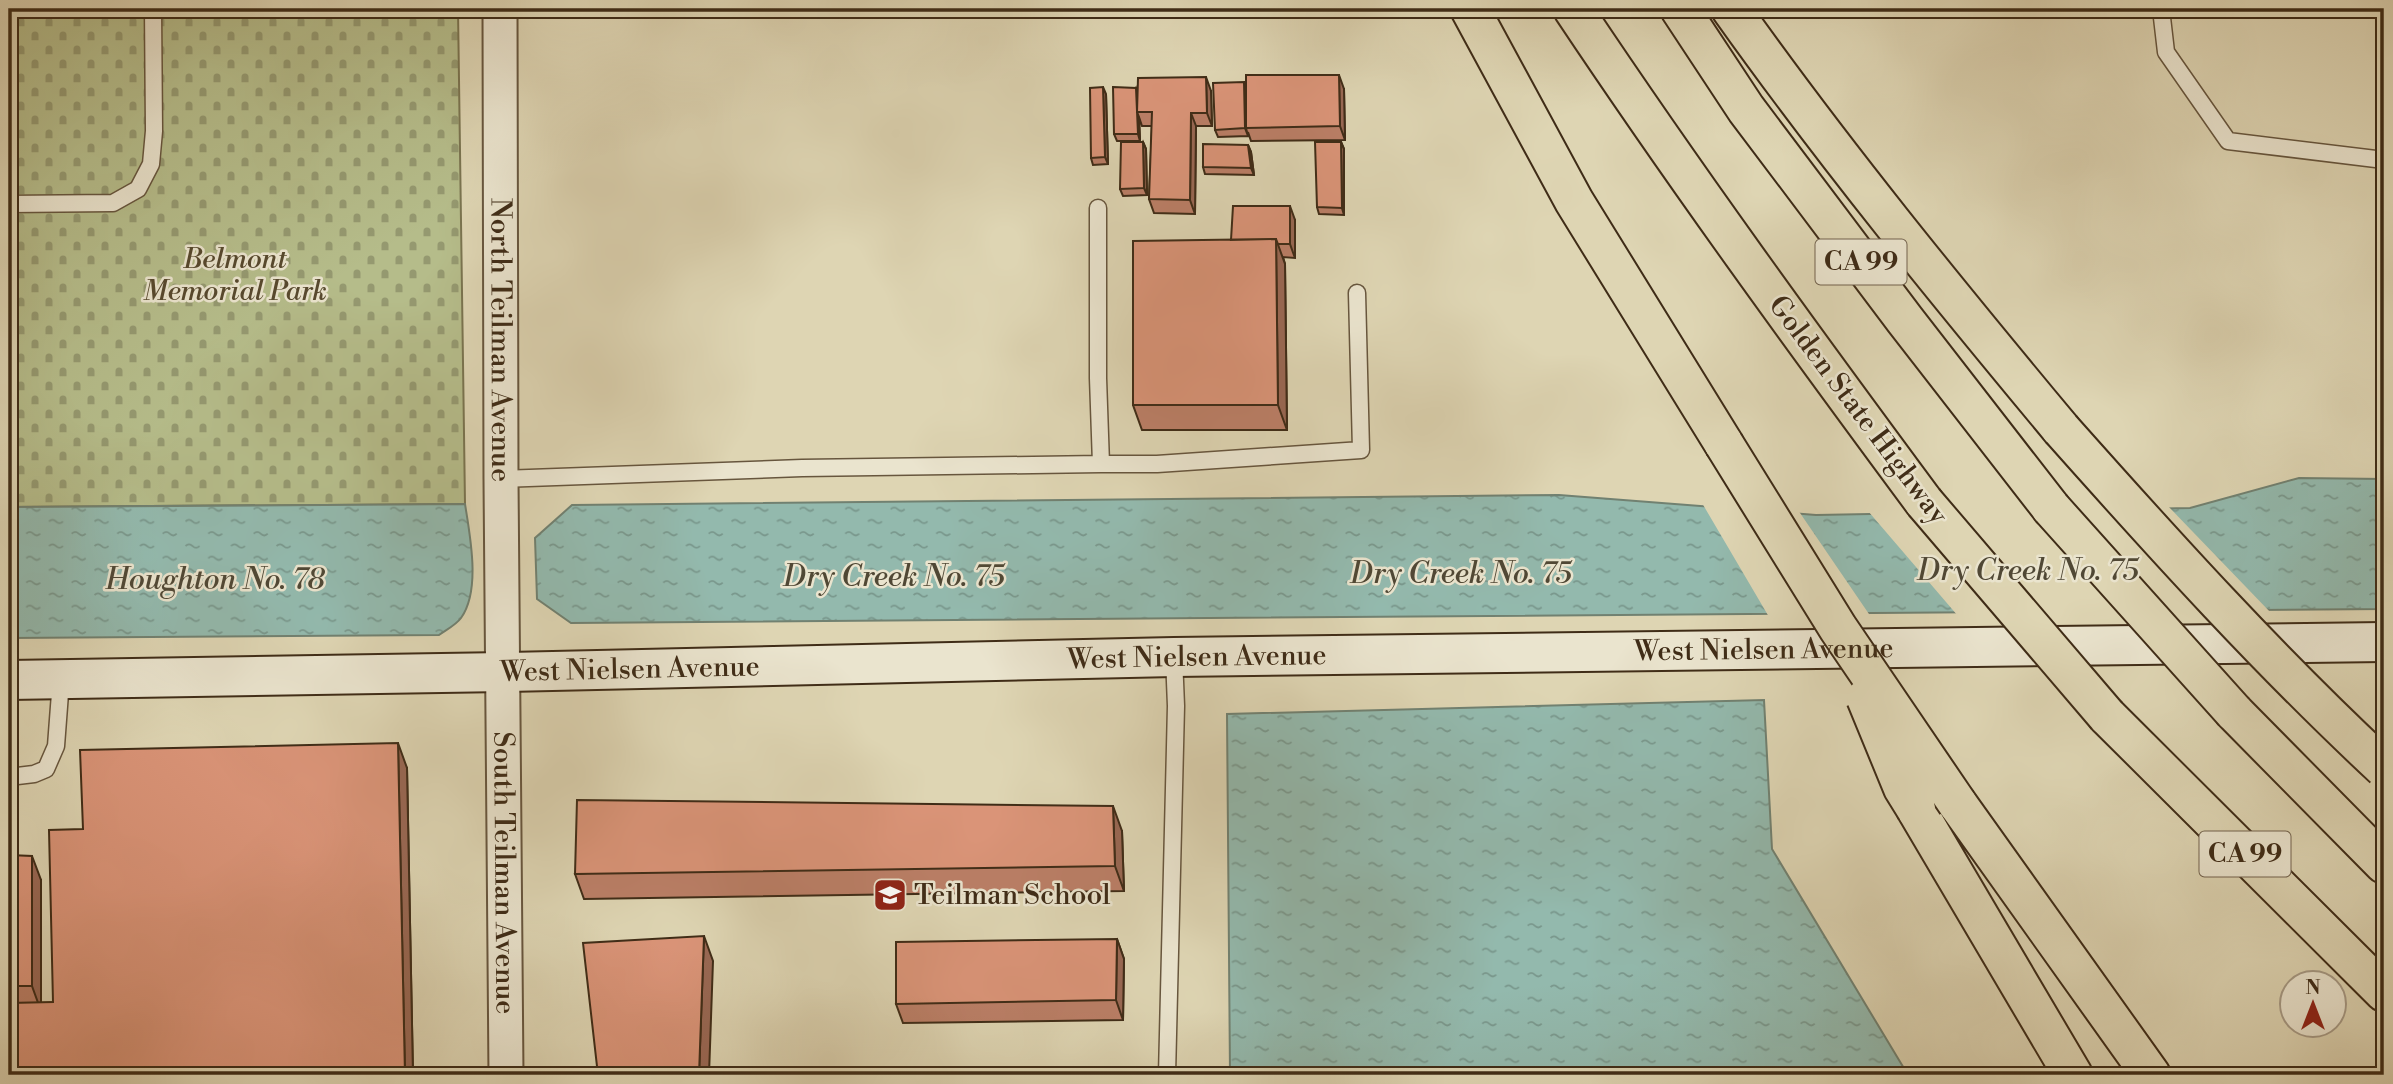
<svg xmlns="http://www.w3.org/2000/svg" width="2393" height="1084" viewBox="0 0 2393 1084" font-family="'Libre Bodoni',serif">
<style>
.cemetery{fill:url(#cemetery-stones);stroke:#7a7450;stroke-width:2}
.water{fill:url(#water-ripples);stroke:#718171;stroke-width:2}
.pier{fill:#ded5b3}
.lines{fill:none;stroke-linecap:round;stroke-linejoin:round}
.lane-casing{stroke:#67563e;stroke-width:19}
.street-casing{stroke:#67563e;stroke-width:37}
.secondary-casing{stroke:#3f2c17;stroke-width:42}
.highway-casing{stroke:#3f2c17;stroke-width:42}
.lane{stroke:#eae4ce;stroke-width:16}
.street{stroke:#eae4ce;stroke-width:33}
.secondary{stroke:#eae4ce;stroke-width:38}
.highway{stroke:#ded5b3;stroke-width:38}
.highway-bridge-casing{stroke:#3f2c17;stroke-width:42;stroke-linecap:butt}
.highway-bridge{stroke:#ded5b3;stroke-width:38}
.wall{fill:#bb7f67;stroke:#3f2c17;stroke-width:2}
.shaded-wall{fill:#996854;stroke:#3f2c17;stroke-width:2}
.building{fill:#da9478;stroke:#3f2c17;stroke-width:2}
.labels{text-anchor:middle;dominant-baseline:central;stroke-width:5;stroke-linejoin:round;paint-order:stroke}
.shield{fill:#eae4ce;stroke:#72634e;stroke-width:2}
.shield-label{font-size:26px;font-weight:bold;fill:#3f2c17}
.park-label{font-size:28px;font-style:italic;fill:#57492e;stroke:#eae4ce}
.street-label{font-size:28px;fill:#3f2c17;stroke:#eae4ce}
.poi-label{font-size:28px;fill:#3f2c17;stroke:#eae4ce;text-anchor:start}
.water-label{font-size:30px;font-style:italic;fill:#504835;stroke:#eae4ce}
</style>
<defs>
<pattern id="cemetery-stones" width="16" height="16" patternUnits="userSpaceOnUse" patternTransform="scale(1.75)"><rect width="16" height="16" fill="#b5bc8a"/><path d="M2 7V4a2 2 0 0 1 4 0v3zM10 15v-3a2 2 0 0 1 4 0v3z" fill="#959970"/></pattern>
<pattern id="water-ripples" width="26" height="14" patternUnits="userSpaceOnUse" patternTransform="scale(1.75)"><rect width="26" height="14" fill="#93b9ad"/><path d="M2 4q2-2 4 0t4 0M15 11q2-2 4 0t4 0" fill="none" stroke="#79978c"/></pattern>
</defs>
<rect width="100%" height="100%" fill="#ded5b3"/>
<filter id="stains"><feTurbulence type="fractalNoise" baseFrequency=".00286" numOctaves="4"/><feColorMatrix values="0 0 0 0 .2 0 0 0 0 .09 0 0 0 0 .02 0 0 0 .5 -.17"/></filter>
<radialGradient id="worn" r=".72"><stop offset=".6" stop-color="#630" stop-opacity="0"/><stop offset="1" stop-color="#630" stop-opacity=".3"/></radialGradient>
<!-- cemetery -->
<path class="cemetery" d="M9,9H458L465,504L9,507Z"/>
<!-- water -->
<path class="water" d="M2299,478L2384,479V609L571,623L537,599L535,538L572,505L1559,495L1816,515L2190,508Z
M465,504C470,536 481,590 461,618C456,625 446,630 439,635L9,638V507Z
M1764,700L1772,849L1908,1075H1230L1227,714Z"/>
<!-- pier -->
<path class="pier" d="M1702,503L1798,510L1871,617H1769Z
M2167,505L2272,614L1958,616L1868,511Z"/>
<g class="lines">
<defs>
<path id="lane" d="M2161,9L2166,52L2228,141L2384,160
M9,204L113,203L138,189L151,164L154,131L153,9
M1101,464H1157L1361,450L1357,293
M501,479L802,468L1101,464L1098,378V208
M9,777L34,774L46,769L56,746L61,680
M1167,1075L1176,706L1174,657"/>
<g id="street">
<path id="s1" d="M500,9L501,479L506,1075"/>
</g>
<g id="secondary">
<path id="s2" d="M9,680L504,672L1174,657L2384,642"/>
</g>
<path id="highway" d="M1470,9L1574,201L1724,444
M1573,9C1685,177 1804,340 1924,502
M1680,9L1746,109L1905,320L2051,508
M1731,9C1834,154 1947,292 2061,429
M2234,712L2384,864
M2107,716L2384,992
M1957,803L2151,1075
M1916,809L2073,1075"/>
</defs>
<!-- lane casing -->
<use href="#lane" class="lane-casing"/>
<!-- street casing -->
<use href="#street" class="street-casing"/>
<!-- secondary casing -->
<use href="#secondary" class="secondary-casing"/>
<!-- highway casing -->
<use href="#highway" class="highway-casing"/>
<!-- lane -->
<use href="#lane" class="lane"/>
<!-- street -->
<use href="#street" class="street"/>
<!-- secondary -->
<use href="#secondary" class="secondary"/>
<!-- highway -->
<use href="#highway" class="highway"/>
<defs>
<path id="highway-bridge" d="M2061,429C2165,546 2269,661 2384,768
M1724,444L1838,628L1957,803
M1924,502L2107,716
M2051,508L2234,712
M1866,698L1903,788L1916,809"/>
</defs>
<!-- highway-bridge casing -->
<use href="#highway-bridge" class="highway-bridge-casing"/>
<!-- highway-bridge -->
<use href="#highway-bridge" class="highway-bridge"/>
</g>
<!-- wall -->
<path class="wall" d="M1136,88L1138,95L1211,91L1212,126H1196L1195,214L1154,213L1149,199L1152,126H1142L1139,117L1140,141H1117L1114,134Z
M1246,88L1344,89L1345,140L1251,141L1248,132V136L1218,137L1215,130Z
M1106,94L1108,164L1093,165L1091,158Z
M1143,142L1146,149L1147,195L1123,196L1120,189Z
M1341,142L1344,149V215L1319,214L1317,207Z
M1248,145L1251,152L1254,175L1205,174L1203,167Z
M1295,220V258L1283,257L1285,264L1287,430H1142L1133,405L1231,240Z
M407,768L413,1075H9V855L41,880V1003L53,1002L83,829Z
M1122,831L1124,891L584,899L575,874Z
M1117,939L1124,959L1123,1020L903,1023L896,1004Z"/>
<!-- shaded-wall -->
<path class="shaded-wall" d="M1339,75L1344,89L1345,140L1340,126Z
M1206,77L1211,91L1212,126L1207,113Z
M1244,82L1246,89V128L1248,136L1245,128Z
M1103,87L1106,94L1108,164L1105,157Z
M1136,88L1138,95L1137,112L1139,117L1140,141L1138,134Z
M1191,113L1196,126L1195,214L1190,200Z
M1143,142L1146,149L1147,195L1144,188Z
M1341,142L1344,149V215L1342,208Z
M1248,145L1251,152L1254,175L1251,168Z
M1290,206L1295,220V258L1290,244Z
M1276,239L1285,264L1287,430L1278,405Z
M398,743L407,768L413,1075H405Z
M1113,806L1122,831L1124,891L1115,866Z
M32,856L41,880V1011L32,986Z
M704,936L713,961L709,1075H699Z
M1117,939L1124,959L1123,1020L1116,1000Z"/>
<!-- building -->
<path class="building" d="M1246,75H1339L1340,126L1246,128Z
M1206,77L1207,113H1191L1190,200L1149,199L1152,112H1137L1138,78Z
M1244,82L1245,128L1215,130L1213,83Z
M1103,87L1105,157L1091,158L1090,88Z
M1113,87L1136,88L1138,134H1114Z
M1121,142H1143L1144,188L1120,189Z
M1315,142H1341L1342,208L1317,207Z
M1203,144L1248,145L1251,168L1203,167Z
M1233,206H1290V244H1278L1276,239L1231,240Z
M1276,239L1278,405H1133V241Z
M398,743L405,1075H9V1003L53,1002L49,830L83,829L80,750Z
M577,800L1113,806L1115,866L575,874Z
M9,855L32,856V986H9Z
M704,936L699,1075H598L583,943Z
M1117,939L1116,1000L896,1004V942Z"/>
<!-- icons -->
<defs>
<symbol id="school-square" viewBox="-11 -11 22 22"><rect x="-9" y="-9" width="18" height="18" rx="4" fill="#8f2418" stroke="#eae4ce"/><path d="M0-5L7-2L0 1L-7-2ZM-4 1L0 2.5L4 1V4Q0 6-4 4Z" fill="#fff"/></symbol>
</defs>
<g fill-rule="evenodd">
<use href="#school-square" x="871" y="876" width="38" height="38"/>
</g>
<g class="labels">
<!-- shield labels -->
<g class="shield">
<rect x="1815.5" y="239.5" width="91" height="45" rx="5"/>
<rect x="2199.5" y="831.5" width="91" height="45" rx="5"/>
</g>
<g class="shield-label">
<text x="1861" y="262">CA 99</text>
<text x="2245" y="854">CA 99</text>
</g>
<!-- park labels -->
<g class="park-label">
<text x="235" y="259">Belmont<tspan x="235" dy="32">Memorial Park</tspan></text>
</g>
<!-- street labels -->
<g class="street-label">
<text stroke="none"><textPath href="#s1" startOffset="331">North Teilman Avenue</textPath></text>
<text transform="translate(1858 410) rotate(53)">Golden State Highway</text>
<text stroke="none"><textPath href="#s2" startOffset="1755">West Nielsen Avenue</textPath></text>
<text stroke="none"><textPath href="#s2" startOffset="1188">West Nielsen Avenue</textPath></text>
<text stroke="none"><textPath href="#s2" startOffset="621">West Nielsen Avenue</textPath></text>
<text stroke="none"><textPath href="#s1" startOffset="864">South Teilman Avenue</textPath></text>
</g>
<!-- poi labels -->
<g class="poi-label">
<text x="914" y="895">Teilman School</text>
</g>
<!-- water labels -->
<g class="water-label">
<text x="2028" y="571">Dry Creek No. 75</text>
<text x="1461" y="574">Dry Creek No. 75</text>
<text x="894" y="577">Dry Creek No. 75</text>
<text x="215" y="580">Houghton No. 78</text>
</g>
</g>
<!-- margin -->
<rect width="2393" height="1084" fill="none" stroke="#ded5b3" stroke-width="35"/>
<rect x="10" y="10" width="2372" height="1063" fill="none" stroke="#3f2c17" stroke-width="3.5"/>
<rect x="18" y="18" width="2358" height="1049" fill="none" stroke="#3f2c17" stroke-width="2"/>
<!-- north arrow -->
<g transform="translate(2313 1004)"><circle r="33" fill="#eae4ce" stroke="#a69a85" stroke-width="2"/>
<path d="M0-5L12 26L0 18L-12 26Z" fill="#8f2418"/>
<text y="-10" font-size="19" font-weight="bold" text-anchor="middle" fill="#3f2c17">N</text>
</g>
<rect width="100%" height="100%" filter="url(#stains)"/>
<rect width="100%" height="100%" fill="url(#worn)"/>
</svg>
